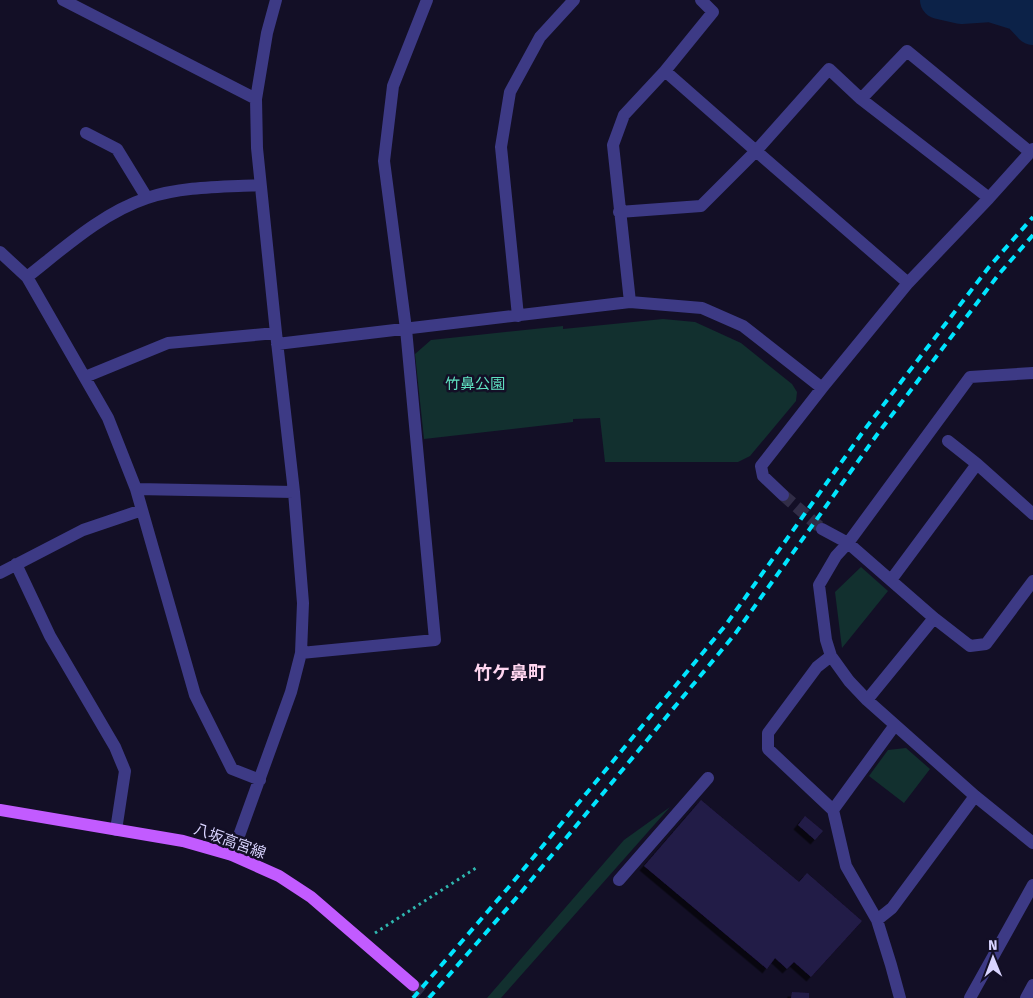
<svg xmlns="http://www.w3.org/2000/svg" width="1033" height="998" viewBox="0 0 1033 998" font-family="'Fira Sans','Noto Sans JP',sans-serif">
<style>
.green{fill:#12302f}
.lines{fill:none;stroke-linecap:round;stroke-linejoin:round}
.river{stroke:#0c2248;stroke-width:38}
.building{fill:#241b47;filter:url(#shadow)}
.minor-tunnel{stroke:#312d47;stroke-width:12;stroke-dasharray:12 6;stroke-linecap:butt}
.major-tunnel{stroke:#312d47;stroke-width:12;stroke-dasharray:12 6;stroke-linecap:butt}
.path{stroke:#2fb8b0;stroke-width:3;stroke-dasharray:2.5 4;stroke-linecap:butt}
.minor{stroke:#3d3a85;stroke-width:12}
.major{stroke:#c25bff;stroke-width:12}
.rail{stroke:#00e5ff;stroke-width:4;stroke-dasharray:8 6;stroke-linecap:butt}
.labels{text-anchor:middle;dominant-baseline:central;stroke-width:5;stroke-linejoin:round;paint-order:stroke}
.park-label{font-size:15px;fill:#5fe0c0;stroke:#130f26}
.street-label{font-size:15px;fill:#d9d4ff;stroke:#130f26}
.quarter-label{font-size:18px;font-weight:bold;fill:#ffd6f0;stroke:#130f26}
</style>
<defs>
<filter id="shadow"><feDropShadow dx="-4.5" dy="4.5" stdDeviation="0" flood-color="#0009"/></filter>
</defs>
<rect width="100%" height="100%" fill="#130f26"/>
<!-- green -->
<path class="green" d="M663,319L695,322L741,343L792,384L797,392L796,401L750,456L738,462H605L600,418L573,419V422L424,439L415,354L431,340L563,326V329Z
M861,567L888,591L842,648L835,592Z
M906,748L930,769L904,803L869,776L888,750Z
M670,807L501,998H487L624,840Z"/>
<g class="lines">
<!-- river -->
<path class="river" d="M939,0L961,5L991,3L1020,12L1033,26"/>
</g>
<!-- building -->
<path class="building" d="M701,800L799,882L807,873L862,921L811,977L794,962L787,969L775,958L767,969L644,866Z
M805,816L823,831L815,840L798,825Z
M792,992L809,993V998H791Z"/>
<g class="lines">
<!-- minor-tunnel -->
<path class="minor-tunnel" d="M783,495L822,529"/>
<!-- major-tunnel -->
<path class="major-tunnel" d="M413,985L428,998"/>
<!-- path -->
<path class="path" d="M375,933L476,868"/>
<!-- minor -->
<path class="minor" d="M63,0L256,99
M861,99L907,51L1030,152
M86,133L117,149L147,198
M619,212L701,206L756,151L665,71
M0,252L27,277L108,418L136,489L195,695L232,769L260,780
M27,277C64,248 102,213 147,198C183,186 223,187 260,185
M908,283L756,151L829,69L861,99L989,198
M630,302L613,145L624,115L665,71L713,12L701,0
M518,316L501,147L510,92L540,37L574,0
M277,344L630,302L702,308L743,326L822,388
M1033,373L970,377L848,543L836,556L819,585L826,640L831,656L849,681L867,700L975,796L1033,843
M85,377L168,343L276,333
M948,441L977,464
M136,489L294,492
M783,495L763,476L761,466L822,388L908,283L989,198L1033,149
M822,529L848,543L934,618L970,646L986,644L1033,581
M16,564L50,636L115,747L125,771L116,830
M0,573L83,530L142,510
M891,580L977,464L1033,514
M301,653L435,640L406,329L384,161L393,86L427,0
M831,656L817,667L768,733V749L833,810L895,725
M867,700L934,618
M833,810L846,866L877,920L892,908L975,796
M232,855L291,692L301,653L303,603L294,492L276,333L257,148L256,99L267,33L276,0
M619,880L708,778
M877,920L891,965L900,998
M970,998L1033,885
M1026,998L1033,985"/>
<!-- major -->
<path class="major" d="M0,810L183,841L232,855L279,876L311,897L413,985"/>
<!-- rail -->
<path class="rail" d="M413,998L508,888L725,626L865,429L989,267L1033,217
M429,998L518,896L735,634L876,436L999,274L1033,235"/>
</g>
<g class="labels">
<!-- park labels -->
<g class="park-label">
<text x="475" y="384">竹鼻公園</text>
</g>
<!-- street labels -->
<g class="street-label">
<text transform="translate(230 841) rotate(20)">八坂高宮線</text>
</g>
<!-- quarter labels -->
<g class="quarter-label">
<text x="510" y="673">竹ケ鼻町</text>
</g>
</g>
<!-- north arrow -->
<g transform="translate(993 958) rotate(359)" stroke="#130f26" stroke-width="4" paint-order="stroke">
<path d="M0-4L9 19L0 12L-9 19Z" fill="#d9d4ff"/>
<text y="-8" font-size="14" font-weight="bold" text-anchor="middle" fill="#d9d4ff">N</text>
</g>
</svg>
